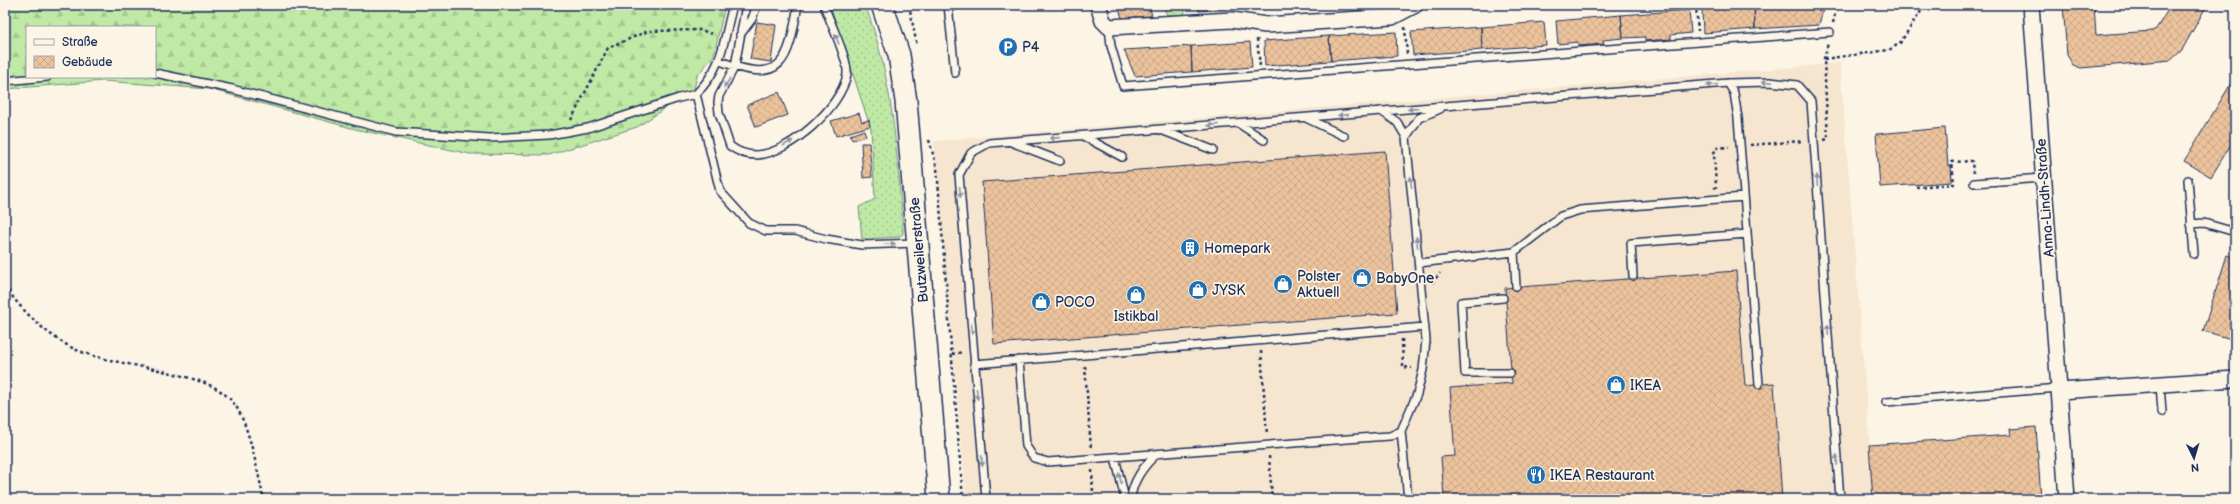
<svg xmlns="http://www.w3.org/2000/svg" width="2240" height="504" viewBox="0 0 2240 504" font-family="'Balsamiq Sans',sans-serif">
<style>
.built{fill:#f7e6cf}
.grass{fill:url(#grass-dots);stroke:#6d8c82}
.forest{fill:url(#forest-firs);stroke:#6d8c82;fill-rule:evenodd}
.park{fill:url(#park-crowns);stroke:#6d8c82}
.building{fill:url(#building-cross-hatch);stroke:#1b2f5e}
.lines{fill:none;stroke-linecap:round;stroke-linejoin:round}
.lane-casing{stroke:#1b2f5e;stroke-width:10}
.street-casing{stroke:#1b2f5e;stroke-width:18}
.secondary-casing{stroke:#1b2f5e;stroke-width:24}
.path{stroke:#1b2f5e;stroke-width:2.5;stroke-dasharray:3 3;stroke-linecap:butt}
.lane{stroke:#fcf5e5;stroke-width:7}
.street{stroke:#fcf5e5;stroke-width:15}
.secondary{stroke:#fcf5e5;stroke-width:21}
.oneway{fill:#8c92a2}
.labels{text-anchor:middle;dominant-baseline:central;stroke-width:3.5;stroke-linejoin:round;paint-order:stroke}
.poi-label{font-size:14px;fill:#1b2f5e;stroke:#fcf5e5;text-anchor:start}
.street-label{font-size:14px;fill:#1b2f5e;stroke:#fcf5e5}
</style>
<defs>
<pattern id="grass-dots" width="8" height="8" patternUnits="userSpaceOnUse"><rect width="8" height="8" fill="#bfe9a5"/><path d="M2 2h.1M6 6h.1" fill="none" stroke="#a4c890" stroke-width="1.8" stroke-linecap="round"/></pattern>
<pattern id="forest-firs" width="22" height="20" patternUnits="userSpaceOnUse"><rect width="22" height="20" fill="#bfe9a5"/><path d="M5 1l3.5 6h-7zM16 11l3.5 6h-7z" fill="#a4c890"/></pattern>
<pattern id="park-crowns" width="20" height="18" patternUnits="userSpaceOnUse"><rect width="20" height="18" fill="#bfe9a5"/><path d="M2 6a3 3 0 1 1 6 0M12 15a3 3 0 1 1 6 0" fill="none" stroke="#a4c890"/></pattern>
<pattern id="building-cross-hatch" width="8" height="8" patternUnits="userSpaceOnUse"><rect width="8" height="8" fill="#ecc39c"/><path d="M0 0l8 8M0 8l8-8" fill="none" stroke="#caa889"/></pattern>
</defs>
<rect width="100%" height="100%" fill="#fcf5e5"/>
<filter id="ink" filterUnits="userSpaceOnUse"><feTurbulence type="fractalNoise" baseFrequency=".025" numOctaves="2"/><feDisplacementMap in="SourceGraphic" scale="8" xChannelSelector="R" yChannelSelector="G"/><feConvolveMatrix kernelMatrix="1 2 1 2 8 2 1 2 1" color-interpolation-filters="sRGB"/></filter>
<g filter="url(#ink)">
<!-- built -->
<path class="built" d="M1840,63L1874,499H966L934,141Z"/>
<!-- grass -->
<path class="grass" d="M830,5H865C893,77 897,153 903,230V234L898,237L862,239L859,207L875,199L871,129Z"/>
<!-- forest -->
<path class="forest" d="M5,5H725L714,55L697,76L694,89L637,127L549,155L470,154L355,129L209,89L103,81L5,89ZM27,27H155V77H27Z"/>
<!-- park -->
<path class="park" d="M1163,5H1183L1185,12L1183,15H1167Z"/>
<!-- building -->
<path class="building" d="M1118,5H1149L1152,16L1122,18Z
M1197,5H1227V8L1199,11Z
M1771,5H1824L1819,25L1755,29L1754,6Z
M2063,5H2094L2096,35L2152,31L2156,29L2171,5H2207L2182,50L2171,60L2081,68L2073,65L2067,55Z
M1754,6L1755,29L1703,33L1702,10Z
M1689,10L1691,33L1671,35V39L1645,41V37L1623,38L1621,15Z
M1621,15L1623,38L1603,40L1604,44L1578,46V42L1558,44L1556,21Z
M757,22L776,25L771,62L750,59Z
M1544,22L1546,45L1482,50L1481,27Z
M1481,27L1482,50L1413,55L1411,32Z
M1396,32L1397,56L1331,61L1329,36Z
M1329,36L1331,61L1265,66L1264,41Z
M1250,42L1252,67L1192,72L1191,46Z
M1191,46L1192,72L1135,76L1124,50Z
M2235,77V138L2211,177L2184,161Z
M779,92L788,115L756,127L747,105Z
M859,113L862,122L869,120L870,126L836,136L831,121Z
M1945,128L1948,166H1951L1952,182L1880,187L1876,134Z
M864,130L866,136L852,140L850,135Z
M861,143H869L872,177L863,178Z
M1385,151L1397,313L994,344L982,182Z
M2227,255L2235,258V340L2203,331Z
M1736,271L1745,386L1774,383L1782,499H1458V496L1444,497L1441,457L1455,456L1450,388L1512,383L1505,288Z
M2036,427L2041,499H1873L1869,445L2011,435L2010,429Z"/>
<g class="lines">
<defs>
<path id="lane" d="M733,5C723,41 724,66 696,94L720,191L749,223L766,231H795L826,239L862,245L916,243
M746,5L735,66L719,96L718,102L719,113L730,146C738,152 745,155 756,155C789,154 842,107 847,74C849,61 829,20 824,5
M948,5L955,73
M1109,27L1111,46L1123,86L1830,32
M740,35L752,19L757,5
M720,61C784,86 788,61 798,5
M155,73L232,89L396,132L490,138L549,135L588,128L679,98L696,94
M5,81L47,77
M1728,83L1734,93L1738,118L1759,384
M1381,111L1397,122L1406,137L1426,340L1423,370L1417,394L1401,431L1408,499
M1306,118L1344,136
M1238,123L1264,140
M1161,130L1213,150
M1083,136L1122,157
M1406,137L1419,118L1440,109
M1011,142L1060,161
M2188,180L2194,254
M1974,183L2044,178
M2191,224L2204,223L2235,232
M1514,252L1516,286
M1419,263L1514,252L1561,216L1580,210L1744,197
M1633,276L1631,243L1747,234
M1503,298L1461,302L1465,373H1510
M1019,360L1026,446L1034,458L1048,462L1374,437L1390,436L1401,431
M974,364L1425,327
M2160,384L2162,412
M1886,402L2059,388
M1115,457L1125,499
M986,499L959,175L971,153L989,143L1728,83L1770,82L1797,85L1811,101L1840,499
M1131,499C1132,482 1144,465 1157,454"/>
<path id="street" d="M1098,5L1103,21L1109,27L1232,20L1266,25L1392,17L1415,5
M2031,5L2067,499
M2060,391L2235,379"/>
<path id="secondary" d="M882,5L899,55L906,101L939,499"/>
</defs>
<!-- lane casing -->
<use href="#lane" class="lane-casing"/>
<!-- street casing -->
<use href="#street" class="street-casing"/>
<!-- secondary casing -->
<use href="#secondary" class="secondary-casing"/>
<!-- path -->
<path class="path" d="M909,5L917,46
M1696,5L1698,31
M1833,23L1837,5
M1405,27L1407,54
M1257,39L1260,66
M1824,59L1889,50L1900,43L1925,5
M571,120L608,48L648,31L701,30L715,35
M929,140L937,168L963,499
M1824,140L1828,139L1824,59L1828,43
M1750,145L1803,141
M1916,187L1954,184L1952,162L1972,161L1973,173
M1714,188L1716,187L1714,153L1716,148L1729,147
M1432,283L1440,273
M5,286C22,312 51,339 79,351C111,363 147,366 179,375C197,380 217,385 231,400C249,419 257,472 264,499
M1402,339L1403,367L1412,368
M1261,351L1267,435
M952,354L963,352
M1085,366L1091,449
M1269,456L1272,499
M1092,470L1093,493
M1338,499L1397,495"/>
<!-- lane -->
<use href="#lane" class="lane"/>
<!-- street -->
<use href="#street" class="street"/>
<!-- secondary -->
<use href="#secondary" class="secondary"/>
</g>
<!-- one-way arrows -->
<defs><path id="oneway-solid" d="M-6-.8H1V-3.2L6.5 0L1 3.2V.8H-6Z"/></defs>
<g class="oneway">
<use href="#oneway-solid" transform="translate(837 39) rotate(-110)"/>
<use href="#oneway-solid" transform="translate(1767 82) rotate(-179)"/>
<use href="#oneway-solid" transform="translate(727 83) rotate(123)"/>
<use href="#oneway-solid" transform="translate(1712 85) rotate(175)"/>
<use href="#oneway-solid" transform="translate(1413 109) rotate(175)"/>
<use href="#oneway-solid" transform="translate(1343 115) rotate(176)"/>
<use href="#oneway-solid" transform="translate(1213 125) rotate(175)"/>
<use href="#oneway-solid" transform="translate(1055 138) rotate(175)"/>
<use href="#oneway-solid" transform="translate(788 143) rotate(-30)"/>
<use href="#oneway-solid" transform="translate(1817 180) rotate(-94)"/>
<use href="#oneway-solid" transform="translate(1411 182) rotate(-96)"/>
<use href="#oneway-solid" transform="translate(960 192) rotate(86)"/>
<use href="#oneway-solid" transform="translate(1417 242) rotate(-97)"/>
<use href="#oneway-solid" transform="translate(890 244) rotate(-2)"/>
<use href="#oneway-solid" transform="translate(972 329) rotate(84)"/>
<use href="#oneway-solid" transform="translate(1828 330) rotate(-94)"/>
<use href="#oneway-solid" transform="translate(977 394) rotate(85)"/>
<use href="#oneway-solid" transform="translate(1837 460) rotate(-94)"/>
<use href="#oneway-solid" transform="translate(982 461) rotate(86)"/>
<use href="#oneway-solid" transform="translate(1120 478) rotate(-103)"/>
</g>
</g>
<!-- icons -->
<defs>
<symbol id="parking-disc" viewBox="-11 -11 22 22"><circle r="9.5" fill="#1f6fb2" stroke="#fcf5e5"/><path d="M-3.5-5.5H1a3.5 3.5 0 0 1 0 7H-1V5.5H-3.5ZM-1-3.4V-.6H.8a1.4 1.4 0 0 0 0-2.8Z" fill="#fff"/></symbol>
<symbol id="building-disc" viewBox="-11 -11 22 22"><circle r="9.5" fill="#1f6fb2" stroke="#fcf5e5"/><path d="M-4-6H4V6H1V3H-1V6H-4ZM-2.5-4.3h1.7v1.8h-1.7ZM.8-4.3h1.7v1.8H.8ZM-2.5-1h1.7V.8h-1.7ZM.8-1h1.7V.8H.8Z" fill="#fff"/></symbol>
<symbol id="shop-disc" viewBox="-11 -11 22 22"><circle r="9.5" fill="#1f6fb2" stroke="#fcf5e5"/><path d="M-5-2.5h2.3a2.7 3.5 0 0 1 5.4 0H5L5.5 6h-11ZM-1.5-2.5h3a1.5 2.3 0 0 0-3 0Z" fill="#fff"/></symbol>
<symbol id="restaurant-disc" viewBox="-11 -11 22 22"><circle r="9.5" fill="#1f6fb2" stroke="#fcf5e5"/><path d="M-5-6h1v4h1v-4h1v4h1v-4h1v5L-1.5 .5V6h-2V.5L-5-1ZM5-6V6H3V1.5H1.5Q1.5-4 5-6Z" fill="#fff"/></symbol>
</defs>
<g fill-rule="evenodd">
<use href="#parking-disc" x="997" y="36" width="22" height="22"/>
<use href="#building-disc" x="1179" y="237" width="22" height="22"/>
<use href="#shop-disc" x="1351" y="267" width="22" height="22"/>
<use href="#shop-disc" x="1272" y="273" width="22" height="22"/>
<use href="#shop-disc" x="1187" y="279" width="22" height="22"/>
<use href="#shop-disc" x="1125" y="284" width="22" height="22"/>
<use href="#shop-disc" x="1030" y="291" width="22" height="22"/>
<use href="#shop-disc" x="1605" y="374" width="22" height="22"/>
<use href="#restaurant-disc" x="1525" y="464" width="22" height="22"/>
</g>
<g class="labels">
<!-- poi labels -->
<g class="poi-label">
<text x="1022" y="47">P4</text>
<text x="1204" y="248">Homepark</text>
<text x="1297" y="276">Polster<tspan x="1297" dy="16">Aktuell</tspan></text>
<text x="1376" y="278">BabyOne</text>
<text x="1212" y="290">JYSK</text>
<text x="1055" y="302">POCO</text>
<text x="1136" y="316" text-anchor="middle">Istikbal</text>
<text x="1630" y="385">IKEA</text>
<text x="1550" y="475">IKEA Restaurant</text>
</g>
<!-- street labels -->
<g class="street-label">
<text transform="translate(2045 198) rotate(-94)">Anna-Lindh-Straße</text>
<text transform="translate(919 250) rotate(-95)">Butzweilerstraße</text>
</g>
</g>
<!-- margin -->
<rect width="2240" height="504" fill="none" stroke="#fcf5e5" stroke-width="20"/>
<rect x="10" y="10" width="2220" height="484" fill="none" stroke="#1b2f5e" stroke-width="1.5" filter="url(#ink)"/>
<!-- legend -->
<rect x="26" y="26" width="130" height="52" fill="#fcf5e5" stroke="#a2a6af"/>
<rect x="34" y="39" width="20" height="6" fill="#fcf5e5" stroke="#a2a6af"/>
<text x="62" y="46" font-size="12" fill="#1b2f5e">Straße</text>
<rect x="34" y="56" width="20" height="12" fill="url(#building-cross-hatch)" stroke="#a2a6af"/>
<text x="62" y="66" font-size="12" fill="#1b2f5e">Gebäude</text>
<!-- north arrow -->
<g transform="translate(2194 458) rotate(175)" stroke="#fcf5e5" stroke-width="3" paint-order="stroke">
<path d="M0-3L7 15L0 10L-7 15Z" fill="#1b2f5e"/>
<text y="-6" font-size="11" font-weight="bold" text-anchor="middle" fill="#1b2f5e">N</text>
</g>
</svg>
